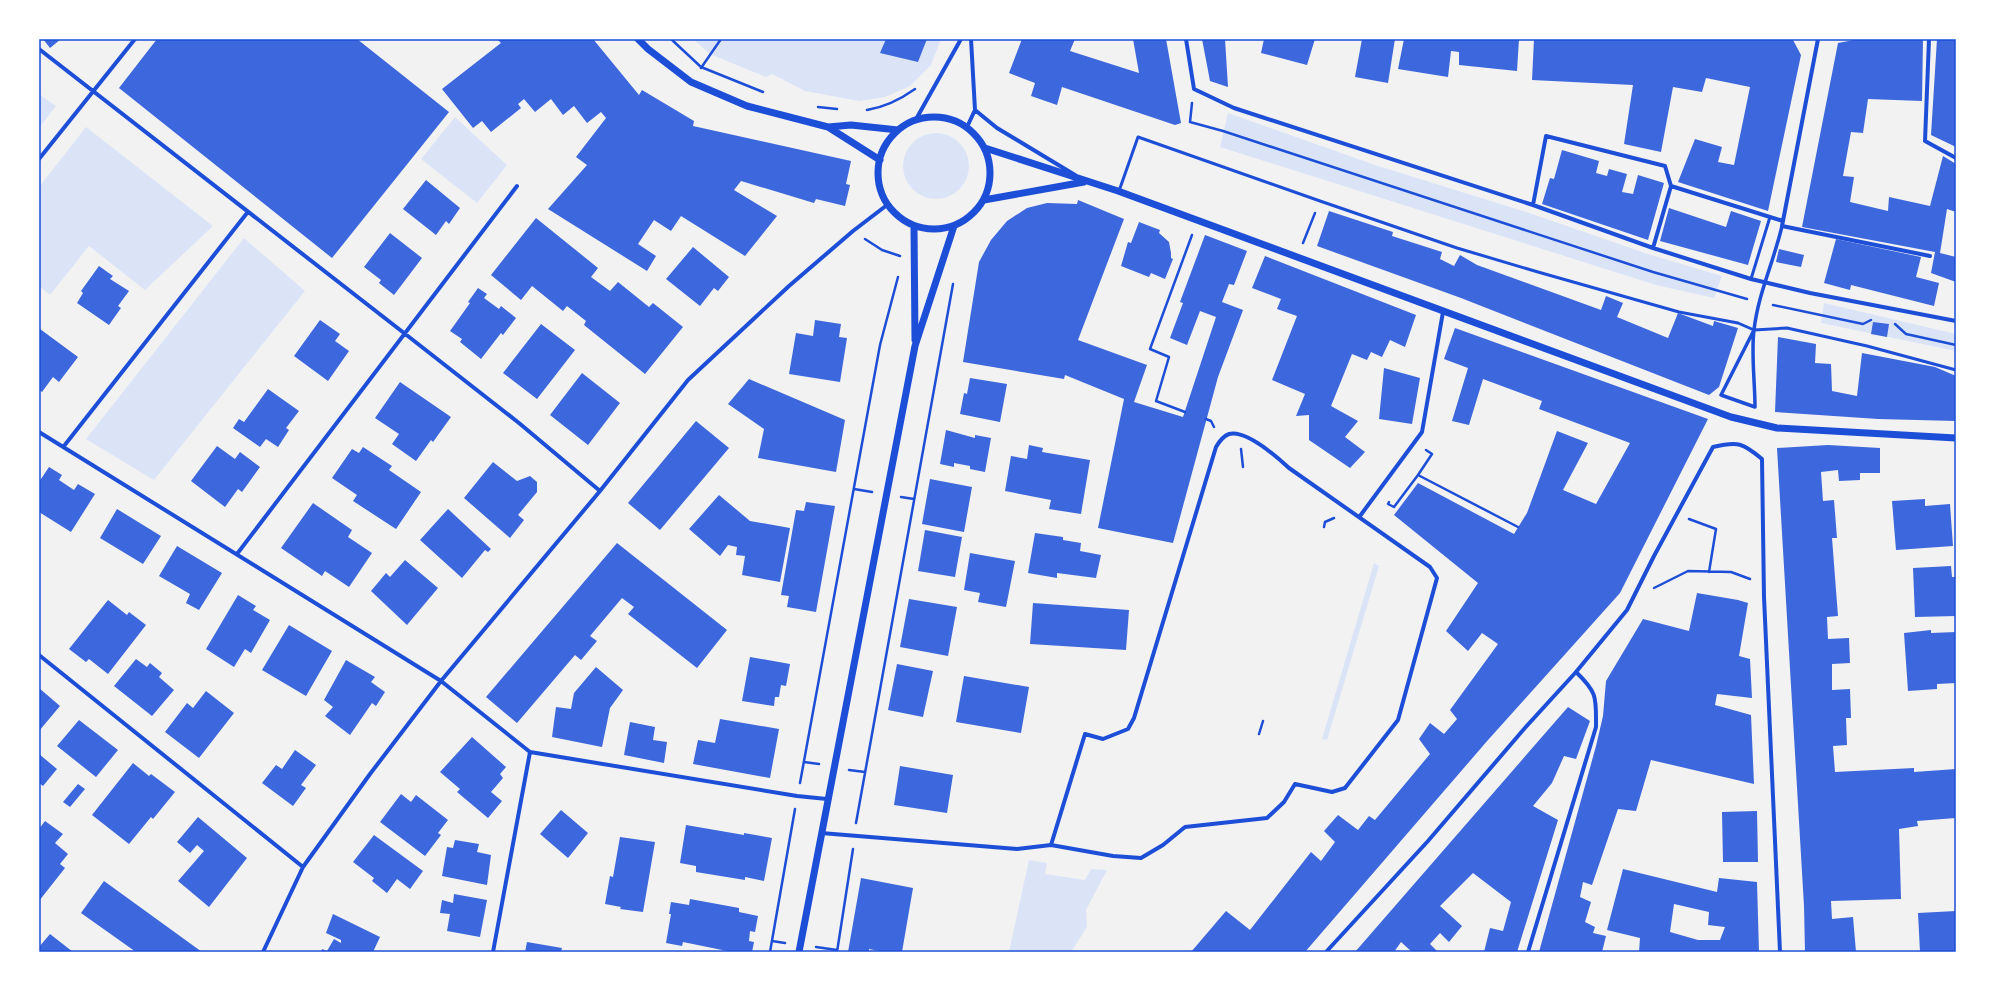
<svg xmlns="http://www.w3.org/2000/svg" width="1995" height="991" viewBox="0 0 1995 991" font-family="Signika,sans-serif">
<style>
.green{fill:#dbe4f7}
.building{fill:#3d67dc;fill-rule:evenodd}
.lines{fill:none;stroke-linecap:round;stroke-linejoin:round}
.path{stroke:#1d4ed8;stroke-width:2.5}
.service{stroke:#1d4ed8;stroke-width:3}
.pedestrian{stroke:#1d4ed8;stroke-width:3.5}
.minor{stroke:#1d4ed8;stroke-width:4}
.tertiary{stroke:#1d4ed8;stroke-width:7}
.neatline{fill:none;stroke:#1d4ed8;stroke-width:1.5}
</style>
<rect width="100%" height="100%" fill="#f2f2f2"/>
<!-- green -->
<path class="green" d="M693,39H886L918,62L927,39H941L931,65L910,86L885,97L859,101L805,91L772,74L766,77L710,54Z
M39,94L56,106L39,128Z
M1228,113L1375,165L1523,211L1651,255L1722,276L1714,298L1656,285L1220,147Z
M455,117L507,165L477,203L421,159Z
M86,127L213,226L145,290L89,246L50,295L39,286V187Z
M903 166a33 33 0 1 1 66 0a33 33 0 1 1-66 0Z
M244,238L305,291L154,480L86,439Z
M1824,303L1956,334V351L1821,323Z
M1374,563L1379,566L1327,740L1322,739Z
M1029,860L1047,863L1045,874L1085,880L1091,869L1107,870L1086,910L1087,927L1071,952H1009Z"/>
<!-- building -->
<path class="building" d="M43,39H61L50,48Z
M157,39H357L449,112L332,258L119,88Z
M497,39H593L639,95L642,90L694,121L693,126L851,161L846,184L850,185L845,206L816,199L814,203L741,181L734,190L777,216L745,256L681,216L671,231L654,220L638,244L656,256L647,271L548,209L587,165L576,157L606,118L601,112L587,123L574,106L563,115L551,99L535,112L524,99L518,104L521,108L491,132L482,121L473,128L442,89L501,43Z
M886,39H927L918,62L880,53Z
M1022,39H1075L1070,51L1139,73L1133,39H1166L1181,123L1175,125L1062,87L1057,105L1031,96L1035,83L1009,73Z
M1202,39H1225L1228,87L1210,81Z
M1264,39H1315L1307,65L1261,53Z
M1362,39H1395L1388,83L1355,77Z
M1404,39H1519L1517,71L1459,65V52L1451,51L1448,77L1398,69Z
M1534,39L1793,40L1801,55L1768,211L1678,182L1695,139L1722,147L1718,162L1734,165L1750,87L1706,78L1702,92L1673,87L1661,152L1624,144L1633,85L1532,80Z
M1859,39H1923L1922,101L1868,99L1863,133L1851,132L1843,176L1854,177L1850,202L1888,211L1889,197L1930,206L1943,156L1956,164V212L1947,209L1940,253L1956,257V282L1931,273L1935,252L1802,227L1838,43Z
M1937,39H1956V147L1931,135Z
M1562,150L1599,161L1596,173L1607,176L1609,169L1627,174L1622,192L1633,194L1638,175L1664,183L1648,240L1542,204L1550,178L1554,179Z
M426,180L460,208L449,224L446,221L436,235L403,209Z
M1078,200L1124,219L1078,340L1147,365L1134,402L1183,417L1216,317L1200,311L1187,345L1170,338L1183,303L1180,302L1205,235L1247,251L1234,285L1229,284L1222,302L1243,310L1218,377L1173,543L1098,528L1124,399L1065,375L1064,379L963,362L979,262L991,240L1007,221L1027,208L1047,203L1077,204Z
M1669,208L1726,227L1731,211L1761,221L1748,265L1660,241Z
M1329,211L1393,232L1392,236L1442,252L1440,259L1454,266L1460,255L1477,265L1601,310L1606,296L1623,303L1617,317L1668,338L1678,313L1713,326L1714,321L1738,328L1719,387L1709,395L1461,298L1317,246Z
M536,218L598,268L591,277L610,291L618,282L649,307L653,303L683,327L645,374L584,325L586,321L567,306L563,311L532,286L521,300L491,275Z
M1139,222L1160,230L1159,233L1169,242L1171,253V258L1173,259L1165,279L1151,273L1149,277L1121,266L1128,242L1131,243Z
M390,233L422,258L394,295L379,283L381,280L364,267Z
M1836,239L1921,257L1916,277L1939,283L1934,306L1851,285L1850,290L1824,283Z
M693,247L729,277L718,291L714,288L700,306L666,279Z
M1779,249L1804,255L1801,267L1776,262Z
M1265,256L1416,315L1405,347L1390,340L1382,357L1371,352L1367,360L1352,354L1331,406L1358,421L1345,437L1365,452L1350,468L1309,440V415L1296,416L1305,394L1272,380L1297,316L1277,309L1281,299L1252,288Z
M99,266L113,276L110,279L129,291L118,306L121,308L109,325L77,303L83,293L81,291Z
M478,288L487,294L484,298L499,309L501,306L516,318L503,335L501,333L481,359L460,342L462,339L450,331L470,303L468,302Z
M320,320L340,334L335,341L349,351L328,381L294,356Z
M815,320L841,324L839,337L847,338L840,382L789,374L796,333L813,336Z
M1873,322L1889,324L1887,337L1871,334Z
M541,324L575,350L537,399L503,373Z
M1455,328L1708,419L1620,593L1488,740L1305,952H1191L1226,911L1250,930L1311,852L1321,861L1335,842L1324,831L1338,815L1358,830L1369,816L1375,820L1430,754L1419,739L1430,723L1444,734L1457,719L1450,710L1498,644L1482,633L1468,651L1446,631L1478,583L1394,515L1418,483L1514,534L1527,513L1557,431L1588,443L1563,490L1596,504L1630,443L1539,409L1542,401L1483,379L1469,425L1452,421L1468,368L1444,359Z
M40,329L78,357L59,382L53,377L42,392L39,390Z
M1778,337L1816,344L1815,363L1831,364L1832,391L1857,396L1862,353L1935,367L1956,376V421L1878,419L1775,412Z
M1384,368L1420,378L1412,424L1379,419Z
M582,373L620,403L588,445L550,415Z
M970,378L1007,384L1000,422L960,414L964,393L967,394Z
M749,379L845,420L836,472L758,458L764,429L728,404Z
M400,382L451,417L433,442L431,440L416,461L392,444L399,434L375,418Z
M268,389L299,411L286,428L289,430L278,447L266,439L260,447L233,428L239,419L244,422Z
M696,421L729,448L660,530L628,503Z
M946,430L975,438V435L991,438L985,472L970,469V466L954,463V467L940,464Z
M1029,445L1043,448L1042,452L1090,460L1081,514L1049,509L1051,500L1005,491L1011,456L1027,459Z
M1828,445L1880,448V473H1860V480L1839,481L1838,470L1821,472L1823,501L1834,500L1837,538H1832L1838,616L1827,617L1828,639L1849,638L1850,663L1832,664V690L1850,689L1851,718H1846L1847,745L1833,746L1835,772L1914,768V772L1956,769V818L1917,821L1918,826L1899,829L1901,899L1831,901L1832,919L1853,917L1856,952H1805L1804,906L1777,448Z
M217,446L235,459L240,452L260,467L242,492L238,489L225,507L191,481Z
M363,447L392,466L389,470L421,492L396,529L353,501L357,495L332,478L352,449L359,453Z
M493,462L517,481L530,476L537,482V492L518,515L524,520L510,538L464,498Z
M49,467L62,475L59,480L74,490L78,484L95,494L71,532L39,512V482Z
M930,479L972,487L964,532L922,524Z
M719,495L750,521L790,528L780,582L742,575L745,556L736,555L737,547L728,545L720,556L689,529Z
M1925,499V506L1950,504L1953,546L1896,550L1892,501Z
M806,502L835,506L816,612L787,607L789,596L781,595L796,510L804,511Z
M313,503L352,530L348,537L372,553L349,587L325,571L322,576L281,548Z
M117,509L161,536L143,564L100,538Z
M448,509L491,549L488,552L485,550L462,578L420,540Z
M925,530L962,537L955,577L918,571Z
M1035,533L1063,537V540L1081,543L1080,551L1101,555L1096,578L1057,573V578L1028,573Z
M617,543L727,630L697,668L628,614L634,607L622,598L590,636L597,641L581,660L575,655L517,723L486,697Z
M177,546L222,573L199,610L186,603L190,594L159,576Z
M970,553L1015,561L1006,607L978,602L980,593L964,590Z
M405,560L438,588L407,625L371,591L386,573L390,577Z
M1951,566L1952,577H1956V616L1915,617L1913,568Z
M1697,593L1738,600L1748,603L1739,656L1750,659L1752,698L1717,694L1715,705L1751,715L1754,784L1651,760L1636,811L1618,809L1592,885L1583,882L1580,897L1591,902L1585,922L1595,927L1593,933L1606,936L1602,952H1539L1596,746L1603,716L1606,681L1643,619L1689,631Z
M238,595L256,606L253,610L270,620L251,653L245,649L234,667L206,649Z
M909,599L957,607L948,656L900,647Z
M108,600L127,615L129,612L146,625L108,674L89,659L86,662L69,649Z
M1033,603L1129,610L1126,650L1030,644Z
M289,625L332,651L306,696L262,670Z
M1931,630V633L1956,632V683L1937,684V689L1908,691L1904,633Z
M750,657L790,664L786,686L781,685L779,697H775L774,706L742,701Z
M136,659L147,667L150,663L162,673L159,677L174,690L152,716L114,686Z
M346,660L375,677L371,682L385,692L376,706L372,703L350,735L325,716L333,707L324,700Z
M897,664L933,671L923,717L888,710Z
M596,667L623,690L610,708L602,747L552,737L556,707L571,709L574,693Z
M964,676L1029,687L1021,733L956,722Z
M39,688L60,706L39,731Z
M206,691L234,713L199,758L165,732L187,703L193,708Z
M1568,707L1590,721L1576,759L1564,756L1552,783L1533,806L1558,820L1517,952H1484L1490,928L1503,931L1511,902L1473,873L1440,906L1462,926L1449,942L1440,933L1430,944L1438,952H1412L1401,942L1394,952H1355Z
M720,719L779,729L770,778L693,764L698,740L715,743Z
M79,720L118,750L96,777L57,746Z
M630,722L655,727L653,740L667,742L664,763L624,755Z
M472,737L506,767L500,774L503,778L491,792L502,801L488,818L457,792L460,789L440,772Z
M295,750L316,765L301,785L306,788L293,806L262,783L276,765L282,769Z
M39,754L57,769L43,786L39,783Z
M133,763L149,776L151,774L175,792L153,819L151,817L129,844L92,815Z
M900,766L953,775L947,813L894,805Z
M78,784L85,789L70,807L63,802Z
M401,794L411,802L416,795L448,820L438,833L441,835L425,856L380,822Z
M561,810L588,833L568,858L540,834Z
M1757,811L1758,862H1723L1722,812Z
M198,817L247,858L209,907L178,881L204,851L197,845L190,853L177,842Z
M45,821L63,834L55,843L68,854L60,864L65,868L39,901V829Z
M686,825L744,835V833L772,838L764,881L745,877V880L696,872V866L680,863Z
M374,835L423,871L410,889L397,879L387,893L372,881L374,878L353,862Z
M620,837L655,842L643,912L620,909L621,907L605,904L610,876L613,877Z
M455,840L479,844L477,852L491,855L487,885L442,876L447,847L453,848Z
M1623,869L1717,892L1719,878L1757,882L1759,952H1639L1640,938L1607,930ZM1674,904L1709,912L1708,925L1725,927L1720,940H1698L1670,932Z
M861,878L913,888L902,952H884L869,949V952H848Z
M104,881L202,952H136L81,913Z
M454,894L487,900L480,937L447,931L450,914L440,913L442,900L453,903Z
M690,899L739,908V912L758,916L755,932L750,931L749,941L754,942L752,952H732L683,942L682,946L666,943L671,914H669L671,902L689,905Z
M1956,911V952H1920L1918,913Z
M333,914L380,937L373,952H321L322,949L327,951L334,939L341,943V940L326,933Z
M50,934L73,952H39V947Z
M527,942L562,948L561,952H525Z"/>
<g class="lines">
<!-- path -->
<path class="path" d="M671,39L701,67L763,92
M701,68L721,39
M1192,103L1190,122L1223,131L1653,272L1747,299
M818,107L837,109
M867,110C885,107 901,99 915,89
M865,239L882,250L900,256
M1303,243L1315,213
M1773,305L1863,324L1871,320
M1895,324L1906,334L1956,345
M1185,412L1156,401L1169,357L1150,349L1192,235
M1206,419L1211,421L1214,427
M1241,449L1243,467
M1418,475L1432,454L1426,450
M854,489L872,492
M901,497L914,499
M1389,502L1388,504L1394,507L1418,475L1518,527
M1689,519L1716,529L1709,572
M1324,527L1325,522L1334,518
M1654,588L1688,571L1731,572L1750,579
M1259,734L1263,721
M804,762L819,764
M849,770L865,772
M800,783L880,345L898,277
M856,823L953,284
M772,941L785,943
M816,947L837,950
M770,952L795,809
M837,952L853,849"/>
<!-- service -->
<path class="service" d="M1119,191L1138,137L1320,201L1457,248L1538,272L1679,312L1738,323L1754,330L1787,328L1867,346L1956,370
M1751,279L1770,217"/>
<!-- pedestrian -->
<path class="pedestrian" d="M1754,330L1721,395L1755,407C1755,383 1751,353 1754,330C1758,294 1774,261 1782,226"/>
<!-- minor -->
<path class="minor" d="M1186,39L1194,89L1234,108L1533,205L1653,248L1751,279L1810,293L1956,321
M1818,39L1782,226L1930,256
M1929,39L1925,141L1956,158
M39,49L404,333L519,423L600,491
M975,110L997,128L1075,175
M915,121L961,39
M967,127L975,110L971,39
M39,159L135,39
M1671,186L1783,221
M1533,205L1546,136L1665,166L1671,186L1653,248
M39,432L441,681L530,752L797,796L827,799
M64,446L247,213
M1360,516L1422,432L1443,312
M237,554L517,186
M39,655L303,867
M821,833L1017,849L1051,845L1113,856L1141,858L1163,845L1185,827L1267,818L1284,802L1295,784L1332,792L1345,788L1398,720L1437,578L1430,567L1289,468C1277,457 1246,430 1229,434C1223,436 1219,442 1216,447L1134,718L1128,729L1103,739L1085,734L1051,845
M263,952L303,867L370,774L441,681L600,491L688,380L789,286L853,231L887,205
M493,952L530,752
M1326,952L1428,841L1524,729L1576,672L1627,610L1654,556L1713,447C1738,441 1743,443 1762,459L1764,597L1780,952
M1528,952L1596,727C1596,698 1598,693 1576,672"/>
<!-- tertiary -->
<path class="tertiary" d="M638,39L648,49L691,82L747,106L828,127L880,160
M878 173a56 56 0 1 1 112 0a56 56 0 1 1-112 0Z
M828,127L851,125L898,130
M985,148L1118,191L1731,417L1777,428L1956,438
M984,200L1084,182
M914,226L915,340
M799,952L915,346L954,226"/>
</g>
<!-- border -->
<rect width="1995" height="991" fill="none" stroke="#ffffff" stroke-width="80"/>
<rect x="40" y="40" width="1915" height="911" class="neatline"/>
</svg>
